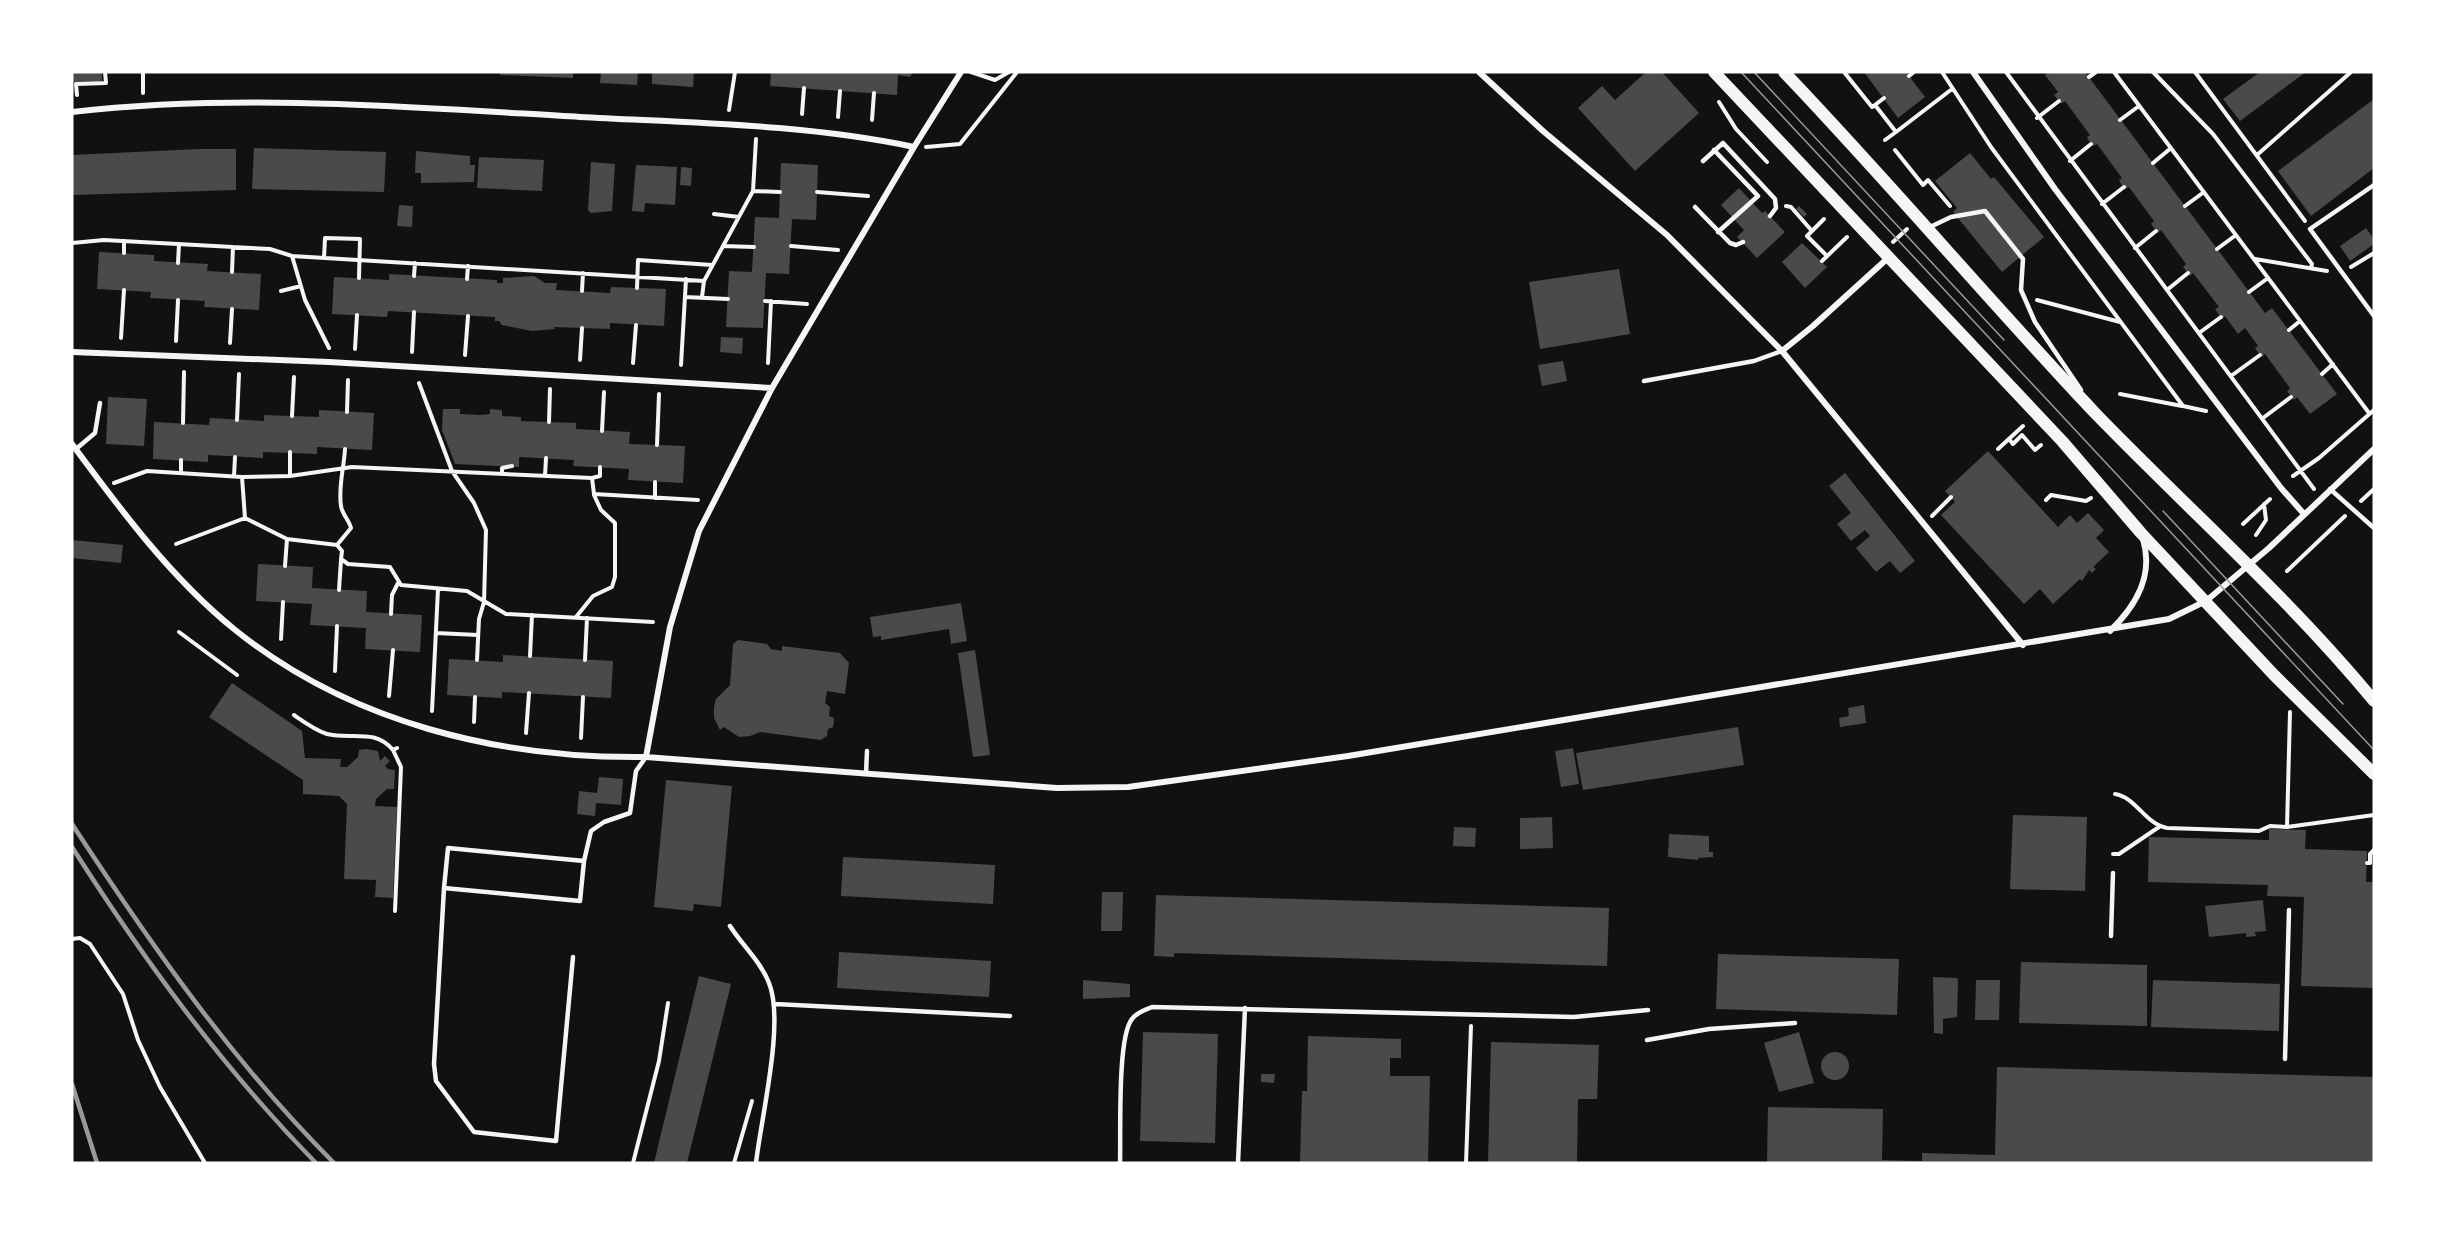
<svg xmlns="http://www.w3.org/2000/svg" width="2446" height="1235" viewBox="0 0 2446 1235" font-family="'Roboto Condensed',sans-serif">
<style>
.building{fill:#4a4a4a}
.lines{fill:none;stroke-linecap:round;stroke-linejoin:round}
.path{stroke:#f5f5f5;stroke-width:4}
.service{stroke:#f5f5f5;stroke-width:4.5}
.minor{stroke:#f5f5f5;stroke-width:6}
.secondary{stroke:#f5f5f5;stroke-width:12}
.tram{stroke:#9a9a9a;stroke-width:1.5}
.rail{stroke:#9a9a9a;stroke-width:4.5}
</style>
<rect width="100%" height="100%" fill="#111"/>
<!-- building -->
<path class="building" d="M72,72H102V81L72,82Z
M500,72H573V78L500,75Z
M601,72H638L637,85L600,83Z
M652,72H694L693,87L652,84Z
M771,72H913L910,77L898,75L897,95L770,86Z
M1646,72H1662L1699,113L1635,171L1578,108L1602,86L1615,100Z
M1864,72H1906L1925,97L1898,118Z
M2049,72H2085L2265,313L2272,308L2337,394L2310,414L2297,397L2294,400L2287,391L2290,388L2265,354L2262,357L2260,355L2255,348L2258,346L2245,328L2238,334L2225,316L2222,319L2215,309L2219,307L2193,273L2190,276L2183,267L2186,264L2161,230L2158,233L2151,224L2154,221L2129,187L2125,189L2121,184L2119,180L2122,178L2097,144L2093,146L2089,141L2087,137L2090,135L2065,101L2061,104L2054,95L2058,92L2045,75Z
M2260,72H2306L2240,121L2223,99Z
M2374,99V168L2311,216L2278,171Z
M254,148L386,152L384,192L252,189Z
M198,149H236V190L72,195V155Z
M416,151L470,156V165H475L474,182L421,183V173H415Z
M1970,153L1991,179L1994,177L2044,237L2002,272L1953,212L1957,208L1935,181Z
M479,157L544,160L542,191L477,188Z
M591,162L615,164L612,211L591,213L588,210Z
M781,163L818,165L816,220L792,219L789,274L766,273L763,328L726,327L729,271L752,272L755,217L779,218Z
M636,165L677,167L675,205L645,203L644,212L632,211Z
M681,167L692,168L691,186L680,185Z
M1739,188L1762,213L1765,211L1785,232L1757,258L1737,237L1744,230L1721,205Z
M399,205L413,206L412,227L397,226Z
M1799,206L1807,214L1804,217L1796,209Z
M2366,228L2374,239V244L2350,261L2340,246Z
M1802,243L1827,267L1805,288L1782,262Z
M99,252L154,255V261L208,264L207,271L261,274L259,310L204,307L205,301L150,298L151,292L97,289Z
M1619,269L1630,334L1540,349L1529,282Z
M389,274L497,280V283H503V278L534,276L545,283H557L556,290L610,293L611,287L666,289L664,326L610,323V329L554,327L555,329L532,331L502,325L499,321H495V317L388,311L387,317L332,314L334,277L389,280Z
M721,337L743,338L742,354L720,352Z
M1563,361L1567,381L1542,386L1538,365Z
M108,397L147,399L144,446L106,444Z
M443,409H460V414L480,415L490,414V409L502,410V416L521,417V421L576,423V429L630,432L629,444L685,446L683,483L628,480L629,469L573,466L574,460L519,457V467L455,464L442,430Z
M319,410L374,413L372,450L317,447V454L263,452V458L208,455V462L153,459L154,422L209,425L210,418L264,421V415L319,417Z
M1988,451L2058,527L2070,515L2077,523L2088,513L2104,530L2096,538L2109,552L2093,567L2096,569L2092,573L2089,570L2082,581L2080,579L2053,604L2040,589L2024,604L1941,515L1955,502L1945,491Z
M1845,473L1915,561L1900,573L1890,561L1876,572L1856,548L1870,536L1865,530L1851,541L1837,524L1851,513L1829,486Z
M72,540L123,545L121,563L72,558Z
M258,564L313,567L312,588L367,591L366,612L422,615L420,652L365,649L366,628L310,625L312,604L256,601Z
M961,603L967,641L951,644L949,629L881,640V636L873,637L870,617Z
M738,640L767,644L771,649L782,651V646L840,653L849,663L845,694L827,691L825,703L830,707L829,716L834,718V721L833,727L828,729L827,736L821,740L760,732L750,736L739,737L724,727L720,730L714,718V707L716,699L730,685L733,644Z
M975,650L990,755L973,757L958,653Z
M503,655L613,661L611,698L502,692V698L447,695L449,659L503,662Z
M232,683L302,731L305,758L341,759L340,767H347L358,757L359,750L366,749L378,751L380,761L385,756L390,761L385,766L388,769L395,770L394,789H387L376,799L375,806L397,807L393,898L375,897L376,880L344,879L347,804L339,796L303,794V780L209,717Z
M1864,705L1866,723L1840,727L1839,718L1849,716L1848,708Z
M1738,727L1744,765L1583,790L1576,753Z
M1573,748L1579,784L1561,787L1555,751Z
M599,777L623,779L621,805L596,803L595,816L577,814L579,791L597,793Z
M666,780L732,786L721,907L694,904L693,911L654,907Z
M2013,815L2087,817L2085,891L2010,889Z
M1552,817L1553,848L1520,849V818Z
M1454,827L1476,828L1475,847L1453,846Z
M2269,829L2306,830L2305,849L2367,851L2366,882H2374V988L2301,986L2304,897L2267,896L2268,885L2148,882L2149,837L2269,840Z
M1669,834L1709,836V852H1713V857L1698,858V860L1668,857Z
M843,857L995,865L993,904L841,896Z
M1102,892H1123L1122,931H1101Z
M1156,895L1609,908L1607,966L1174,953V957L1154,956Z
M2263,900L2266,931L2255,932L2256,936L2246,937V933L2209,937L2205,906Z
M839,952L991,961L989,997L837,988Z
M1718,954L1899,959L1897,1015L1716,1009Z
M2021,962L2147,965V1026L2019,1023Z
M699,976L731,984L687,1163H654Z
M1933,977L1957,978L1958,981L1957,1017L1943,1019V1034L1934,1033Z
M1083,980L1130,984V997L1083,999Z
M1976,980H2000L1999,1020H1975Z
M2153,980L2280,984L2279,1031L2151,1027Z
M1143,1032L1218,1034L1215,1143L1140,1141Z
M1799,1032L1814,1083L1779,1092L1764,1043Z
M1308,1036L1401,1039V1058H1390V1076H1430L1428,1163H1300L1302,1091H1307Z
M1491,1042L1599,1045L1597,1099H1578L1577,1163H1488Z
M1821 1066a14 14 0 1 1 28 0a14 14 0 1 1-28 0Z
M1997,1067L2374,1077V1163H1767L1768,1107L1883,1109L1882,1160L1922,1161V1153L1995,1155Z
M1261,1074H1275L1274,1083L1261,1082Z"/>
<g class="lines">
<!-- path -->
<path class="path" d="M143,72V93
M971,72L995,80L1009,72
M1844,72L1872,107L1875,105L1896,132L1952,89
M1942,72L1991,147L2183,406L2206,411
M2006,72L2314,489
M2114,72L2369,413
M2153,72L2213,134L2312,264L2311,268
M2195,72L2305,221
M1909,76L1914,72
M2089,77L2096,72
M76,84L106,83L105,72
M76,84L77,95
M1719,102L1736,129L1767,162
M1875,105L1884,98
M729,110L735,72
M802,114L804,88
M838,117L840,91
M2037,118L2059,101
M872,120L874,93
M2120,120L2139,106
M1885,140L1896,132
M926,147L960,144L1017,72
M1895,150L1923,185L1928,180L1950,206
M2257,155L2351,72
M2070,161L2091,144
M2153,163L2171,148
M753,191L780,192
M817,192L868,196
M2102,204L2124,187
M1786,206L1791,207L1812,231
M2185,206L2204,192
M714,214L739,217
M1824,219L1807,236L1827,256
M1893,242L1907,229
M72,243L104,240L270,249L292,256L704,281
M723,246L754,247
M791,246L838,250
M2135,248L2156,231
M2217,249L2236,235
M124,253V241
M292,256L305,300L329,348
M324,258L325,238L360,239L359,278
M2255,259L2327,271
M1822,261L1847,237
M178,263L179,244
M2351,267L2374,253
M232,272L233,247
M414,276L415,263
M467,279L468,266
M637,288L638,260L712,265
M2167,290L2188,273
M281,291L301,286
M582,291L583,273
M2249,292L2268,278
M685,297L728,299
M702,297L704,281L753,191L756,139
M2037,300L2120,322
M765,301L807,304
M2289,330L2300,321
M2199,333L2221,317
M121,338L124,290
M176,341L178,300
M230,343L232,309
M355,349L357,315
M412,352L414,312
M465,355L468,316
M580,360L582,328
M633,363L636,325
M768,363L771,301
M681,365L686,279
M2322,374L2333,364
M2231,376L2260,355
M419,383L452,471L474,503L486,530L484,602L479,619L477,660
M2120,394L2182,406
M347,412L348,380
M292,416L294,377
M2263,418L2291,397
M237,420L239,374
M549,422L550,389
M183,423L184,372
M602,431L604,392
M2009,439L2013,444L2022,435L2035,450L2041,445
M657,445L659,394
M1998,449L2023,426
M181,473V460
M502,474V468L512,466
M234,476L235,457
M290,476V452
M545,476L546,458
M2293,476L2319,458L2374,410
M242,477L290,476L352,467L592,478L594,494L698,500
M592,478L600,476V467
M114,483L147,471L242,477L245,518L287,539L337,545L342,551L341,559L348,564L390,567L401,585L467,591L506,614L653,622
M655,498V482
M2046,500L2051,495L2086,501L2091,498
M2361,501L2374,489
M1932,516L1951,497
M2243,524L2270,499
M2256,535L2266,520L2264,504
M176,544L245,518
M337,545L351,528C349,520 342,514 341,506C338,487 344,468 345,449
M285,566L287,539
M2287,571L2345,516
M339,590L341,560
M391,614L392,595L398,583
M576,617L593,596L612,587L615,577V523L601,510L594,495
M179,632L237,675
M436,633L478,635
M281,639L283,602
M530,656L532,615
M585,660L587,618
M335,671L337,626
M389,696L393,650
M432,711L438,589
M294,715C304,722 315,730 327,734C351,740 375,728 393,750L397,748
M474,722L475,697
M526,733L529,693
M581,738L583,697
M393,750L401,767L395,911
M2115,794C2136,797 2145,824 2167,828L2259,831L2270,826L2287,827L2374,815
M2287,827L2290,712
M2113,854H2119L2159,827
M2367,863H2370V854L2374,850
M72,939L80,938L90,944L123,994L138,1040L160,1087L205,1163
M633,1163L659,1061L668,1003
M734,1163L752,1101
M1466,1163L1471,1026"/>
<!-- service -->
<path class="service" d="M1714,150L1758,196L1718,232
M1703,161L1723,143L1775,199L1776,208L1770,216
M2374,185L2310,229L2374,316
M1695,207L1730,243L1736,245L1743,242
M1928,228L1951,217L1985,211L2023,259L2021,290L2035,322L2081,390
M1644,381L1754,361L1782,351
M76,449L95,433L100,403
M2330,489L2374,528
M866,774L867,751
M584,861L448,848L444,888L580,901L584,861L591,831L604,822L630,813L636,771L646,757
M444,888L434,1064L436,1081L474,1132L556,1141L573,957
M730,926C742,945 761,962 769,983C785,1022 761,1118 756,1163
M2111,936L2113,873
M775,1004L1010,1016
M1647,1040L1709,1029L1795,1023
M2285,1059L2289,910
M1120,1163C1121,1135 1117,1037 1132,1019C1137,1012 1145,1010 1152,1007L1574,1017L1648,1010
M1238,1163L1245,1008"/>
<!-- minor -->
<path class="minor" d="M1479,72L1543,131L1667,235L1782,351L2023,645
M1973,72L2055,189L2281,488L2304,514
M72,112C241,93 410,107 580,117C690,123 805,124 914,147
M1782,351L1813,326L1888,258
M72,352L329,362L772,388
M72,444C120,509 171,578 234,629C350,723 500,759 646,757L1057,788L1128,787L1348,756L2169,619L2206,601L2269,548L2374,449
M2110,631C2136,606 2154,576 2143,539
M646,757L670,627L699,531L772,388L914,147L961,72"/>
<!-- secondary -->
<path class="secondary" d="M1714,72L2062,441L2141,533L2274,675L2374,774
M1784,72C1891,184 1990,302 2096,414C2189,510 2289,598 2374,701"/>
<!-- tram -->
<path class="tram" d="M1741,72L2374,750
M1754,72L2004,340
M2163,511L2343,704"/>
<!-- rail -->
<path class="rail" d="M72,824C151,945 232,1061 334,1163
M72,847C144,960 222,1067 316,1163
M72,1084L97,1163"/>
</g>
<!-- border -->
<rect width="2446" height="1235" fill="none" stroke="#ffffff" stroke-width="147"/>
</svg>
